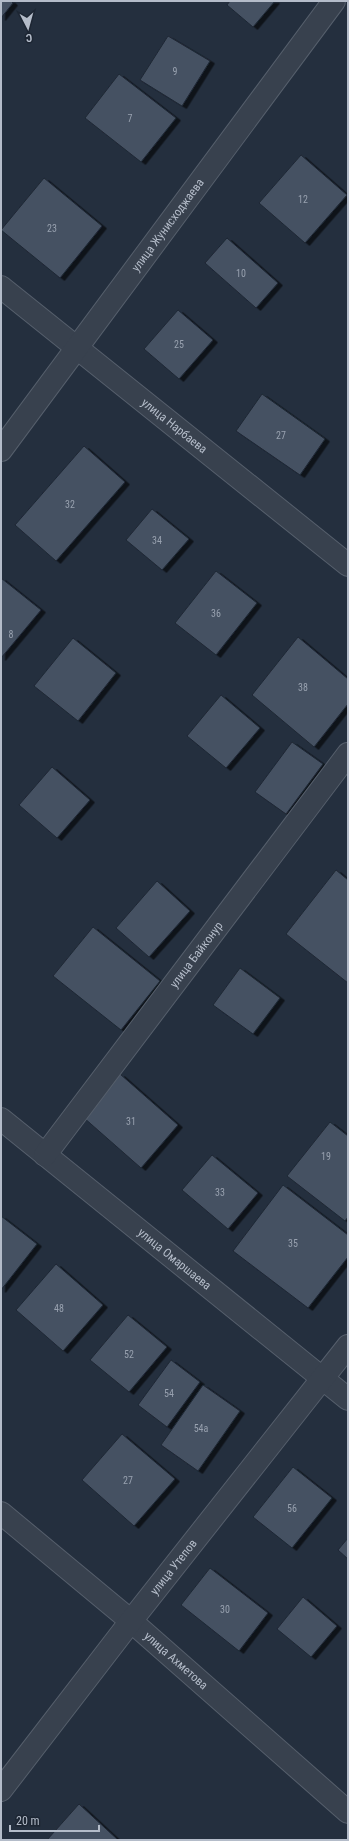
<svg xmlns="http://www.w3.org/2000/svg" width="349" height="1841" viewBox="0 0 349 1841" font-family="'Roboto Condensed',sans-serif">
<style>
.building{fill:#455162;stroke:#1f2835;filter:url(#shadow)}
.lines{fill:none;stroke-linecap:round;stroke-linejoin:round}
.street-casing{stroke:#565f6c;stroke-width:24}
.street{stroke:#38414e;stroke-width:22}
.labels{text-anchor:middle;dominant-baseline:central;stroke-width:3;stroke-linejoin:round;paint-order:stroke}
.number-label{font-size:10px;fill:#98a1af}
.street-label{font-size:12px;fill:#b4bcc9;stroke:#1d2633}
</style>
<defs>
<filter id="shadow"><feDropShadow dx="4.5" dy="2.5" stdDeviation="0" flood-color="#0009"/></filter>
</defs>
<rect width="100%" height="100%" fill="#242f3e"/>
<!-- building -->
<path class="building" d="M1,1H11L13,3L1,18Z
M230,1H275L253,27L227,5Z
M168,36L210,61L182,106L140,80Z
M119,74L176,118L141,162L85,118Z
M301,155L347,195L305,243L259,203Z
M44,178L102,226L60,278L1,230Z
M227,238L278,283L256,308L205,263Z
M178,310L213,340L179,379L144,349Z
M262,394L325,439L300,475L236,431Z
M84,446L125,482L56,561L15,525Z
M152,509L189,539L162,570L126,540Z
M216,571L257,603L216,655L175,623Z
M1,578L41,610L1,658Z
M298,637L348,679V704L314,747L252,695Z
M73,638L116,673L78,721L34,686Z
M221,695L260,728L226,768L187,736Z
M292,742L323,764L286,814L255,792Z
M52,767L90,800L57,838L19,805Z
M336,870L348,880V983L286,934Z
M157,881L190,911L149,957L116,928Z
M93,927L160,981L121,1030L53,976Z
M240,968L280,998L253,1034L213,1005Z
M120,1074L178,1125L141,1168L83,1117Z
M330,1122L348,1136V1217L345,1221L287,1176Z
M212,1155L258,1193L228,1229L182,1190Z
M283,1185L348,1235V1257L308,1308L233,1251Z
M1,1216L37,1244L1,1290Z
M56,1264L103,1305L63,1351L16,1310Z
M128,1315L167,1347L129,1392L90,1360Z
M171,1360L200,1382L167,1427L138,1405Z
M203,1385L240,1411L198,1471L161,1445Z
M122,1434L175,1479L134,1526L82,1480Z
M293,1467L332,1498L292,1548L253,1517Z
M348,1538V1559L338,1550Z
M210,1568L268,1613L239,1651L181,1605Z
M303,1597L337,1626L311,1657L277,1629Z
M79,1804L118,1840H47Z"/>
<g class="lines">
<defs>
<g id="street">
<path id="s1" d="M1,287L348,565"/>
<path id="s2" d="M1,450L334,1"/>
<path id="s3" d="M1,1119L348,1399"/>
<path id="s4" d="M45,1155L348,754"/>
<path id="s5" d="M1,1513L131,1621L348,1812"/>
<path id="s6" d="M1,1790L131,1621L348,1346"/>
</g>
</defs>
<!-- street casing -->
<use href="#street" class="street-casing"/>
<!-- street -->
<use href="#street" class="street"/>
</g>
<g class="labels">
<!-- number labels -->
<g class="number-label">
<text x="175" y="71">9</text>
<text x="130" y="118">7</text>
<text x="303" y="199">12</text>
<text x="52" y="228">23</text>
<text x="241" y="273">10</text>
<text x="179" y="344">25</text>
<text x="281" y="435">27</text>
<text x="70" y="504">32</text>
<text x="157" y="540">34</text>
<text x="216" y="613">36</text>
<text x="11" y="634">8</text>
<text x="303" y="687">38</text>
<text x="131" y="1121">31</text>
<text x="326" y="1156">19</text>
<text x="220" y="1192">33</text>
<text x="293" y="1243">35</text>
<text x="59" y="1308">48</text>
<text x="129" y="1354">52</text>
<text x="169" y="1393">54</text>
<text x="201" y="1428">54а</text>
<text x="128" y="1480">27</text>
<text x="292" y="1508">56</text>
<text x="225" y="1609">30</text>
</g>
<!-- street labels -->
<g class="street-label">
<text stroke="none"><textPath href="#s2" startOffset="280">улица Жунисходжаева</textPath></text>
<text stroke="none"><textPath href="#s1" startOffset="222">улица Нарбаева</textPath></text>
<text stroke="none"><textPath href="#s4" startOffset="251">улица Байконур</textPath></text>
<text stroke="none"><textPath href="#s3" startOffset="223">улица Омаршаева</textPath></text>
<text stroke="none"><textPath href="#s6" startOffset="282">улица Утепов</textPath></text>
<text stroke="none"><textPath href="#s5" startOffset="229">улица Ахметова</textPath></text>
</g>
</g>
<!-- border -->
<rect width="349" height="1841" fill="none" stroke="#b4bcc9" stroke-width="4"/>
<!-- north arrow -->
<g transform="translate(28 28) rotate(174)" stroke="#1d2633" stroke-width="3" paint-order="stroke">
<path d="M0-3L7 15L0 10L-7 15Z" fill="#b4bcc9"/>
<text y="-6" font-size="11" font-weight="bold" text-anchor="middle" fill="#b4bcc9">С</text>
</g>
<!-- scale -->
<path d="M10 1825v6h89v-6" fill="none" stroke="#b4bcc9" stroke-width="2"/>
<text x="16" y="1825" font-size="12" fill="#b4bcc9" stroke="#1d2633" stroke-width="3" paint-order="stroke">20 m</text>
</svg>
